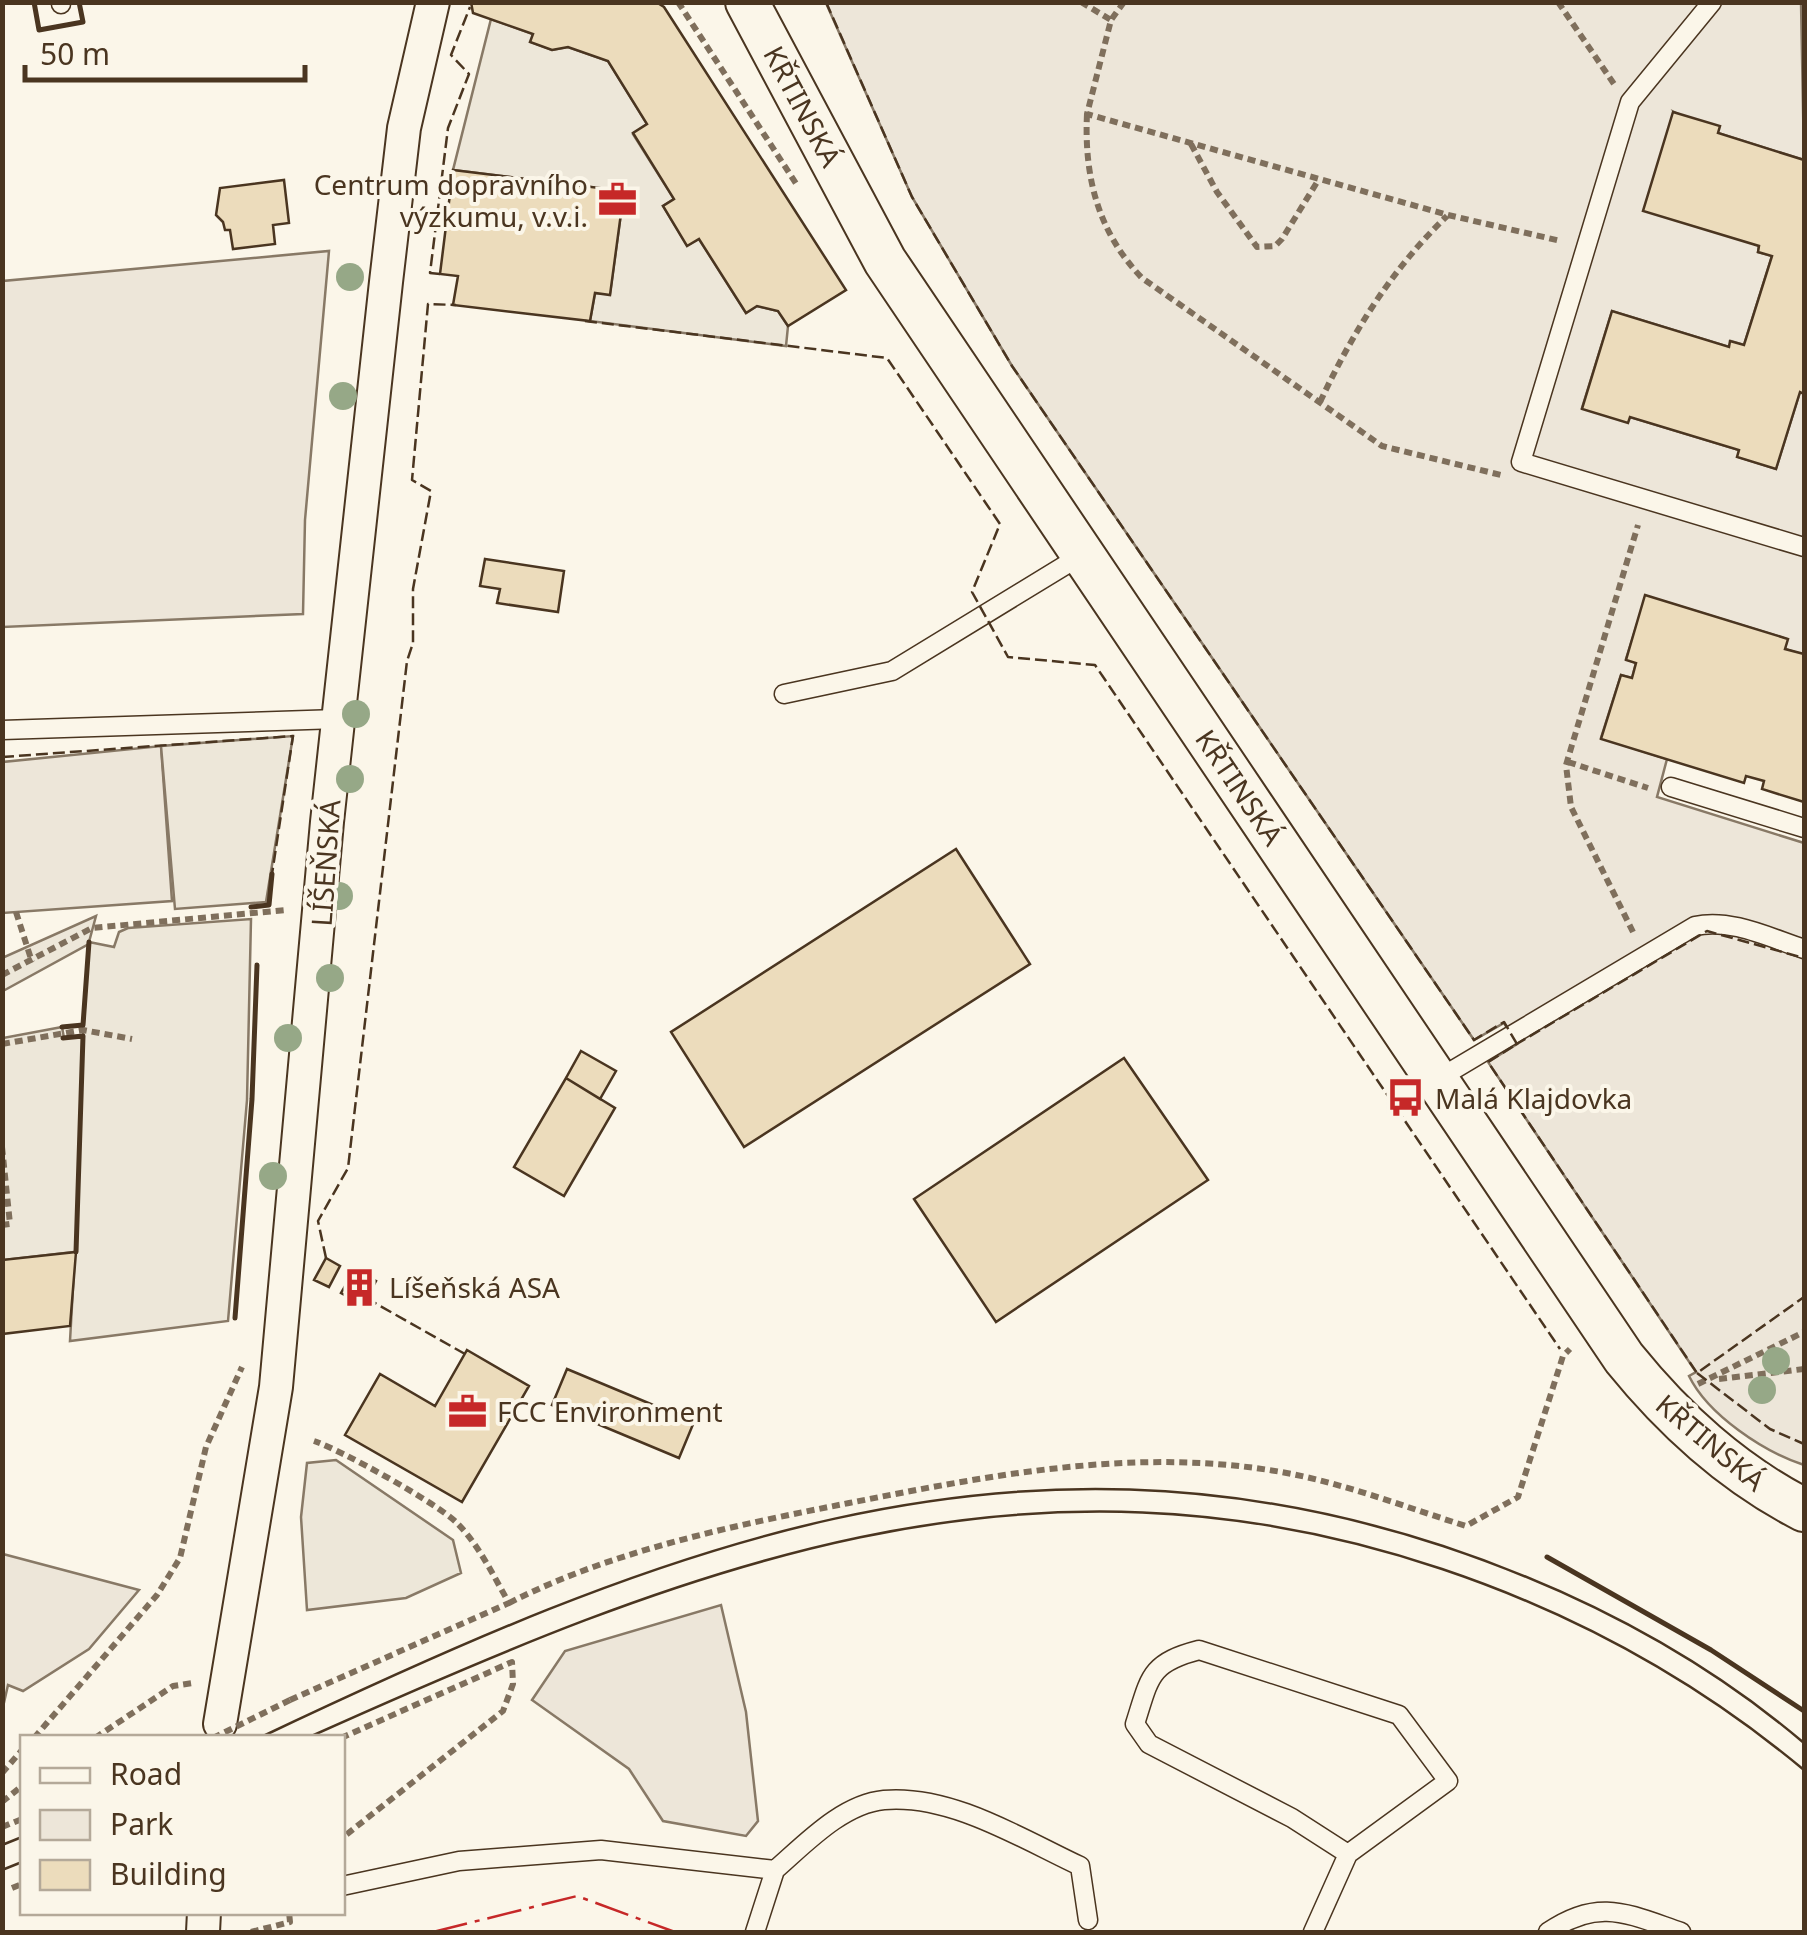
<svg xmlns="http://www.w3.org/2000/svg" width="1807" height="1935" viewBox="0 0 1807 1935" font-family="'Noto Sans',sans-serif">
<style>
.green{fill:#ede6d9;stroke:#887966;stroke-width:2.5}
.parking{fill:#ede7d9;stroke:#887966;stroke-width:2.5}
.building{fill:#ecdcbc;stroke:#4a3520;stroke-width:2.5}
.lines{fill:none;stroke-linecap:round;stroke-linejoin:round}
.service-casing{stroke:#4a3520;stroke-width:21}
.minor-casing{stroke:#4a3520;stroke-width:36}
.tertiary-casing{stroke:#4a3520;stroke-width:46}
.path{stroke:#7f6f5c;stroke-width:6;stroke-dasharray:8 5;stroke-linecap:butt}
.service{stroke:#fbf6e9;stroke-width:18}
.minor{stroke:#fbf6e9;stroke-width:32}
.tertiary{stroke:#fbf6e9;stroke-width:42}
.tram{stroke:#4a3520;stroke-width:2.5}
.path-bridge{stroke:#7f6f5c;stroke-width:6;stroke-dasharray:8 5;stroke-linecap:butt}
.fence{stroke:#4a3520;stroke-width:2.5;stroke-dasharray:12 5;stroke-linecap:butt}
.wall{stroke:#4a3520;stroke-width:5}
.power{stroke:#c62828;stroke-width:2.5;stroke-dasharray:35 8 5 8;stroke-linecap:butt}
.tree{fill:#96a887}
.labels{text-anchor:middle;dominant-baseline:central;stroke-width:8;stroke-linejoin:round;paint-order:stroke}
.street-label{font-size:28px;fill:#4a3520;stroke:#fbf6e9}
.poi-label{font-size:28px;fill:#4a3520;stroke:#fbf6e9;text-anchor:start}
</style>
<rect width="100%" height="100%" fill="#fbf6e9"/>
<!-- green -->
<path class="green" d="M1801,2L1804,160L1718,133L1674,112L1759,246L1758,252L1772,256L1744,345L1731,341L1729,347L1612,311L1582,408L1630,417L1739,450L1738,457L1776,469L1800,392L1804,394V655L1785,649L1787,639L1646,596L1626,659L1636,663L1632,678L1621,675L1601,738L1667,759L1657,797L1804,843V1465C1764,1452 1708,1415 1689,1376L1696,1372L1488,1062L1517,1044L1504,1023L1474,1040L1012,366L912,197L826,3Z
M329,251L305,520L303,614L3,627V281Z
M161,746L172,901L3,913V762Z
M3,1554L139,1590L89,1649L23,1691L8,1685L3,1707Z
M721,1605L746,1712L758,1821L746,1836L663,1821L629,1769L532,1700L565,1651Z"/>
<!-- parking -->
<path class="parking" d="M491,19L533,34L531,42L552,50L568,47L608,61L647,124L633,134L674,199L663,206L687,245L699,239L746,313L757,306L778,311L788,326L786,346L590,321L595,293L610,294L624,191L453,170Z
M293,736L266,902L175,909L161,746Z
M96,916L89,942L114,947L119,932L128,928L251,919L247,1100L228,1321L70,1341L75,1252L3,1260V1038L62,1027L64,1038L83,1036L89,944L3,991L2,958Z
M336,1460L453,1540L461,1573L406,1598L307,1610L301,1517L307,1463Z"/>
<!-- building -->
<path class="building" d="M471,2H656L664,7L846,290L788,326L778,311L757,306L746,313L699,239L687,246L663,206L674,199L633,133L647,124L608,61L568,47L552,50L530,42L533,34L473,13Z
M1673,112L1720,126L1718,133L1804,160V394L1800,392L1776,469L1737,457L1739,450L1630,417L1628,423L1582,409L1612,311L1729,347L1730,341L1744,345L1772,256L1758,252L1759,246L1643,211Z
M453,170L624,191L610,295L595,293L590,321L453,305L458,276L440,274Z
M284,180L289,223L273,225L275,244L233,249L230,230H225L223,222L216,215L220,188Z
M485,559L564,571L558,612L497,603L500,589L480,586Z
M1645,595L1788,639L1785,649L1804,654V802L1762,789L1764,781L1746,776L1744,783L1601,739L1621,675L1632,678L1636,663L1626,660Z
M956,849L1030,964L744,1147L671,1032Z
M581,1051L616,1071L600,1099L566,1078Z
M1124,1058L1208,1180L996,1322L914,1199Z
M566,1078L615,1108L564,1196L514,1167Z
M76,1252L70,1326L2,1334V1260Z
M326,1258L340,1266L329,1287L314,1280Z
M355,1269L376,1281L363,1305L341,1293Z
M467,1350L529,1386L462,1502L345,1435L380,1374L435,1406Z
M567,1369L694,1422L679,1458L552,1405Z"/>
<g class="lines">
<defs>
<path id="service" d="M61,2V4
M1712,2L1630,102L1521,462L1804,547
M784,694L892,671L1082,555
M2,730L338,719
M1671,787L1804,828
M1438,1079L1695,926C1731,918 1770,938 1804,949
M342,1886L459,1861L601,1850L775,1870C805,1844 842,1804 884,1800C951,1794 1022,1839 1080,1866L1088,1920
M755,1932L775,1870
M1313,1932L1348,1854L1448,1781L1399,1715L1199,1650C1149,1663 1150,1677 1135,1724L1149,1744L1292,1818L1348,1854
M1548,1932C1599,1897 1628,1914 1681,1932"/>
<path id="minor" d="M220,1724L276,1387L327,822L386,282L404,128L433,2
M203,1932L204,1912"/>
<path id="tertiary" d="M747,2L885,261L1624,1358C1675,1421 1732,1473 1804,1510"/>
</defs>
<!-- service casing -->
<use href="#service" class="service-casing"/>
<!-- minor casing -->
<use href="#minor" class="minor-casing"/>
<!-- tertiary casing -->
<use href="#tertiary" class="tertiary-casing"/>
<!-- path -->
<path class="path" d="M678,2L797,185
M1081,2L1111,20
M1124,2L1111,20L1087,114L1448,215L1561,241
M1558,2L1614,84
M1087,114C1084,177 1098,232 1142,278L1382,446L1501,475
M1191,144L1217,192L1257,247L1275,246L1282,239L1319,179
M1320,402C1353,332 1391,270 1447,216
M1568,762L1648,788
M16,912L32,962
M1633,932L1571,807L1566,765L1638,525
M2,975L92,928L286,910
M2,1044L83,1030L132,1039
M2,1147L10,1224L2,1225
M1719,1379L1804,1369
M1698,1384L1804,1332
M509,1603C613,1550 736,1525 849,1503C987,1476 1128,1448 1269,1470C1336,1480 1402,1506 1466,1526L1518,1497L1563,1356L1570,1349
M290,1700L509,1603C494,1577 479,1545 457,1523C437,1503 341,1450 314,1441
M34,1738L157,1595L180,1558L206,1447L242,1367
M95,1738L173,1686L193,1683
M341,1738L512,1662L513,1684L503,1711L342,1838
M2,1773L22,1750
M2,1802L22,1786
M2,1827L22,1819
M12,1888L22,1884
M251,1932L290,1922L289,1912"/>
<!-- service -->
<use href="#service" class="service"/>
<!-- minor -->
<use href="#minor" class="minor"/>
<!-- tertiary -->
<use href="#tertiary" class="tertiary"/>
<!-- tram -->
<path class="tram" d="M259,1738C651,1552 1008,1403 1443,1546C1575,1590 1698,1653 1804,1743
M307,1738C685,1568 1026,1429 1442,1569C1576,1614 1696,1680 1804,1770
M2,1845L22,1837
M2,1870L22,1862"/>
<!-- path-bridge -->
<path class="path-bridge" d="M213,1738L290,1700"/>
<!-- fence -->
<path class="fence" d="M826,2L912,197L1012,366L1474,1040L1504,1022L1517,1044L1488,1062L1697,1373L1804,1297
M1801,2L1804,5
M440,274L430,273L448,128L469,74L451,55L470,7
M585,321L887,358L1000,524L972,592L1008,657L1095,665L1560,1349
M2,757L293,736L272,874
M1515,1045L1707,931L1804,958
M326,1258L318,1221L348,1168L407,661L413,643V589L431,491L412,480L428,304L456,305
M366,1298L465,1354
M1697,1373L1770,1429L1804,1444"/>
<!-- wall -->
<path class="wall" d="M34,2L39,30L83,22L79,2
M251,907L269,905L272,874
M62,1027L83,1025L89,942
M63,1038L83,1036L76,1252
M235,1318L252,1099L257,965
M1547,1557L1711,1650L1804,1711"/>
<!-- power -->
<path class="power" d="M433,1932L577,1896L675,1932"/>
</g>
<!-- trees -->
<g class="tree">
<circle cx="350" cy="277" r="14"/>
<circle cx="343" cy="396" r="14"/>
<circle cx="356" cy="714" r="14"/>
<circle cx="350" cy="779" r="14"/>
<circle cx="339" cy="896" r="14"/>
<circle cx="330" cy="978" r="14"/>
<circle cx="288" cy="1038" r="14"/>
<circle cx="273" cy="1176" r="14"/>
<circle cx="1776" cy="1361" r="14"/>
<circle cx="1762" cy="1390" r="14"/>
</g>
<!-- icons -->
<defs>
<symbol id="office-bare" viewBox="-9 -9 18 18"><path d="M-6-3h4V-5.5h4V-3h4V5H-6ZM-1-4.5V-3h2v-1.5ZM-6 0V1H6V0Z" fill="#c62828" stroke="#fbf6e9" stroke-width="2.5" paint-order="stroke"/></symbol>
<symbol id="bus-bare" viewBox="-9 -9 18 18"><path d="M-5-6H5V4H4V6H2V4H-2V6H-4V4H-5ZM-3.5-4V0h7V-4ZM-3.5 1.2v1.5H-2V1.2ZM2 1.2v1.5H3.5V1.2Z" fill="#c62828" stroke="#fbf6e9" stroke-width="2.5" paint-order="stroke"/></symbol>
<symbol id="building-bare" viewBox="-9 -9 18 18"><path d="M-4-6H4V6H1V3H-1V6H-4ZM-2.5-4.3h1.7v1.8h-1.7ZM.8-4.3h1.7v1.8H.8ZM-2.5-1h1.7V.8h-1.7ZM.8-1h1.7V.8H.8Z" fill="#c62828" stroke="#fbf6e9" stroke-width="2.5" paint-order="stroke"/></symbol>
</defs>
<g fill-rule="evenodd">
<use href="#office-bare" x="590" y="172" width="55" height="55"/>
<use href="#bus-bare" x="1378" y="1070" width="55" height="55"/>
<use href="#building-bare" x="332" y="1260" width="55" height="55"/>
<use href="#office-bare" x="440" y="1384" width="55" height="55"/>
</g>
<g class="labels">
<!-- street labels -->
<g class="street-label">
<text transform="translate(803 106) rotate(62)">KŘTINSKÁ</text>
<text transform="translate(1240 787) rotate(56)">KŘTINSKÁ</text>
<text transform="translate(325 863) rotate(-86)">LÍŠEŇSKÁ</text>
<text transform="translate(1711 1442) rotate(40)">KŘTINSKÁ</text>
</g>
<!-- poi labels -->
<g class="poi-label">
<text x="588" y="184" text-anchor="end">Centrum dopravního<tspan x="588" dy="32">výzkumu, v.v.i.</tspan></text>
<text x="1435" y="1098">Malá Klajdovka</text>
<text x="389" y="1287">Líšeňská ASA</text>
<text x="497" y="1411">FCC Environment</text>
</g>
</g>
<!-- border -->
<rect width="1807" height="1935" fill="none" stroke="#4a3520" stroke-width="10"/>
<!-- legend -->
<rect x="20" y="1735" width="325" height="180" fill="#fbf6e9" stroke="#b4a999" stroke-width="2.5"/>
<rect x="40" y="1768" width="50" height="15" fill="#fbf6e9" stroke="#b4a999" stroke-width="2.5"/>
<text x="110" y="1785" font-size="30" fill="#4a3520">Road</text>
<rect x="40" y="1810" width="50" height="30" fill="#ede6d9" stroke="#b4a999" stroke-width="2.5"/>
<text x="110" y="1835" font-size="30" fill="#4a3520">Park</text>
<rect x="40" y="1860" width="50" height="30" fill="#ecdcbc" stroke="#b4a999" stroke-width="2.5"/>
<text x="110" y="1885" font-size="30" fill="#4a3520">Building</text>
<!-- scale -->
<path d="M25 65v15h280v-15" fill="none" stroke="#4a3520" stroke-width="5"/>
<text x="40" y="65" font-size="30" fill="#4a3520" stroke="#fbf6e9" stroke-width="8" paint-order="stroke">50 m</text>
</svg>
